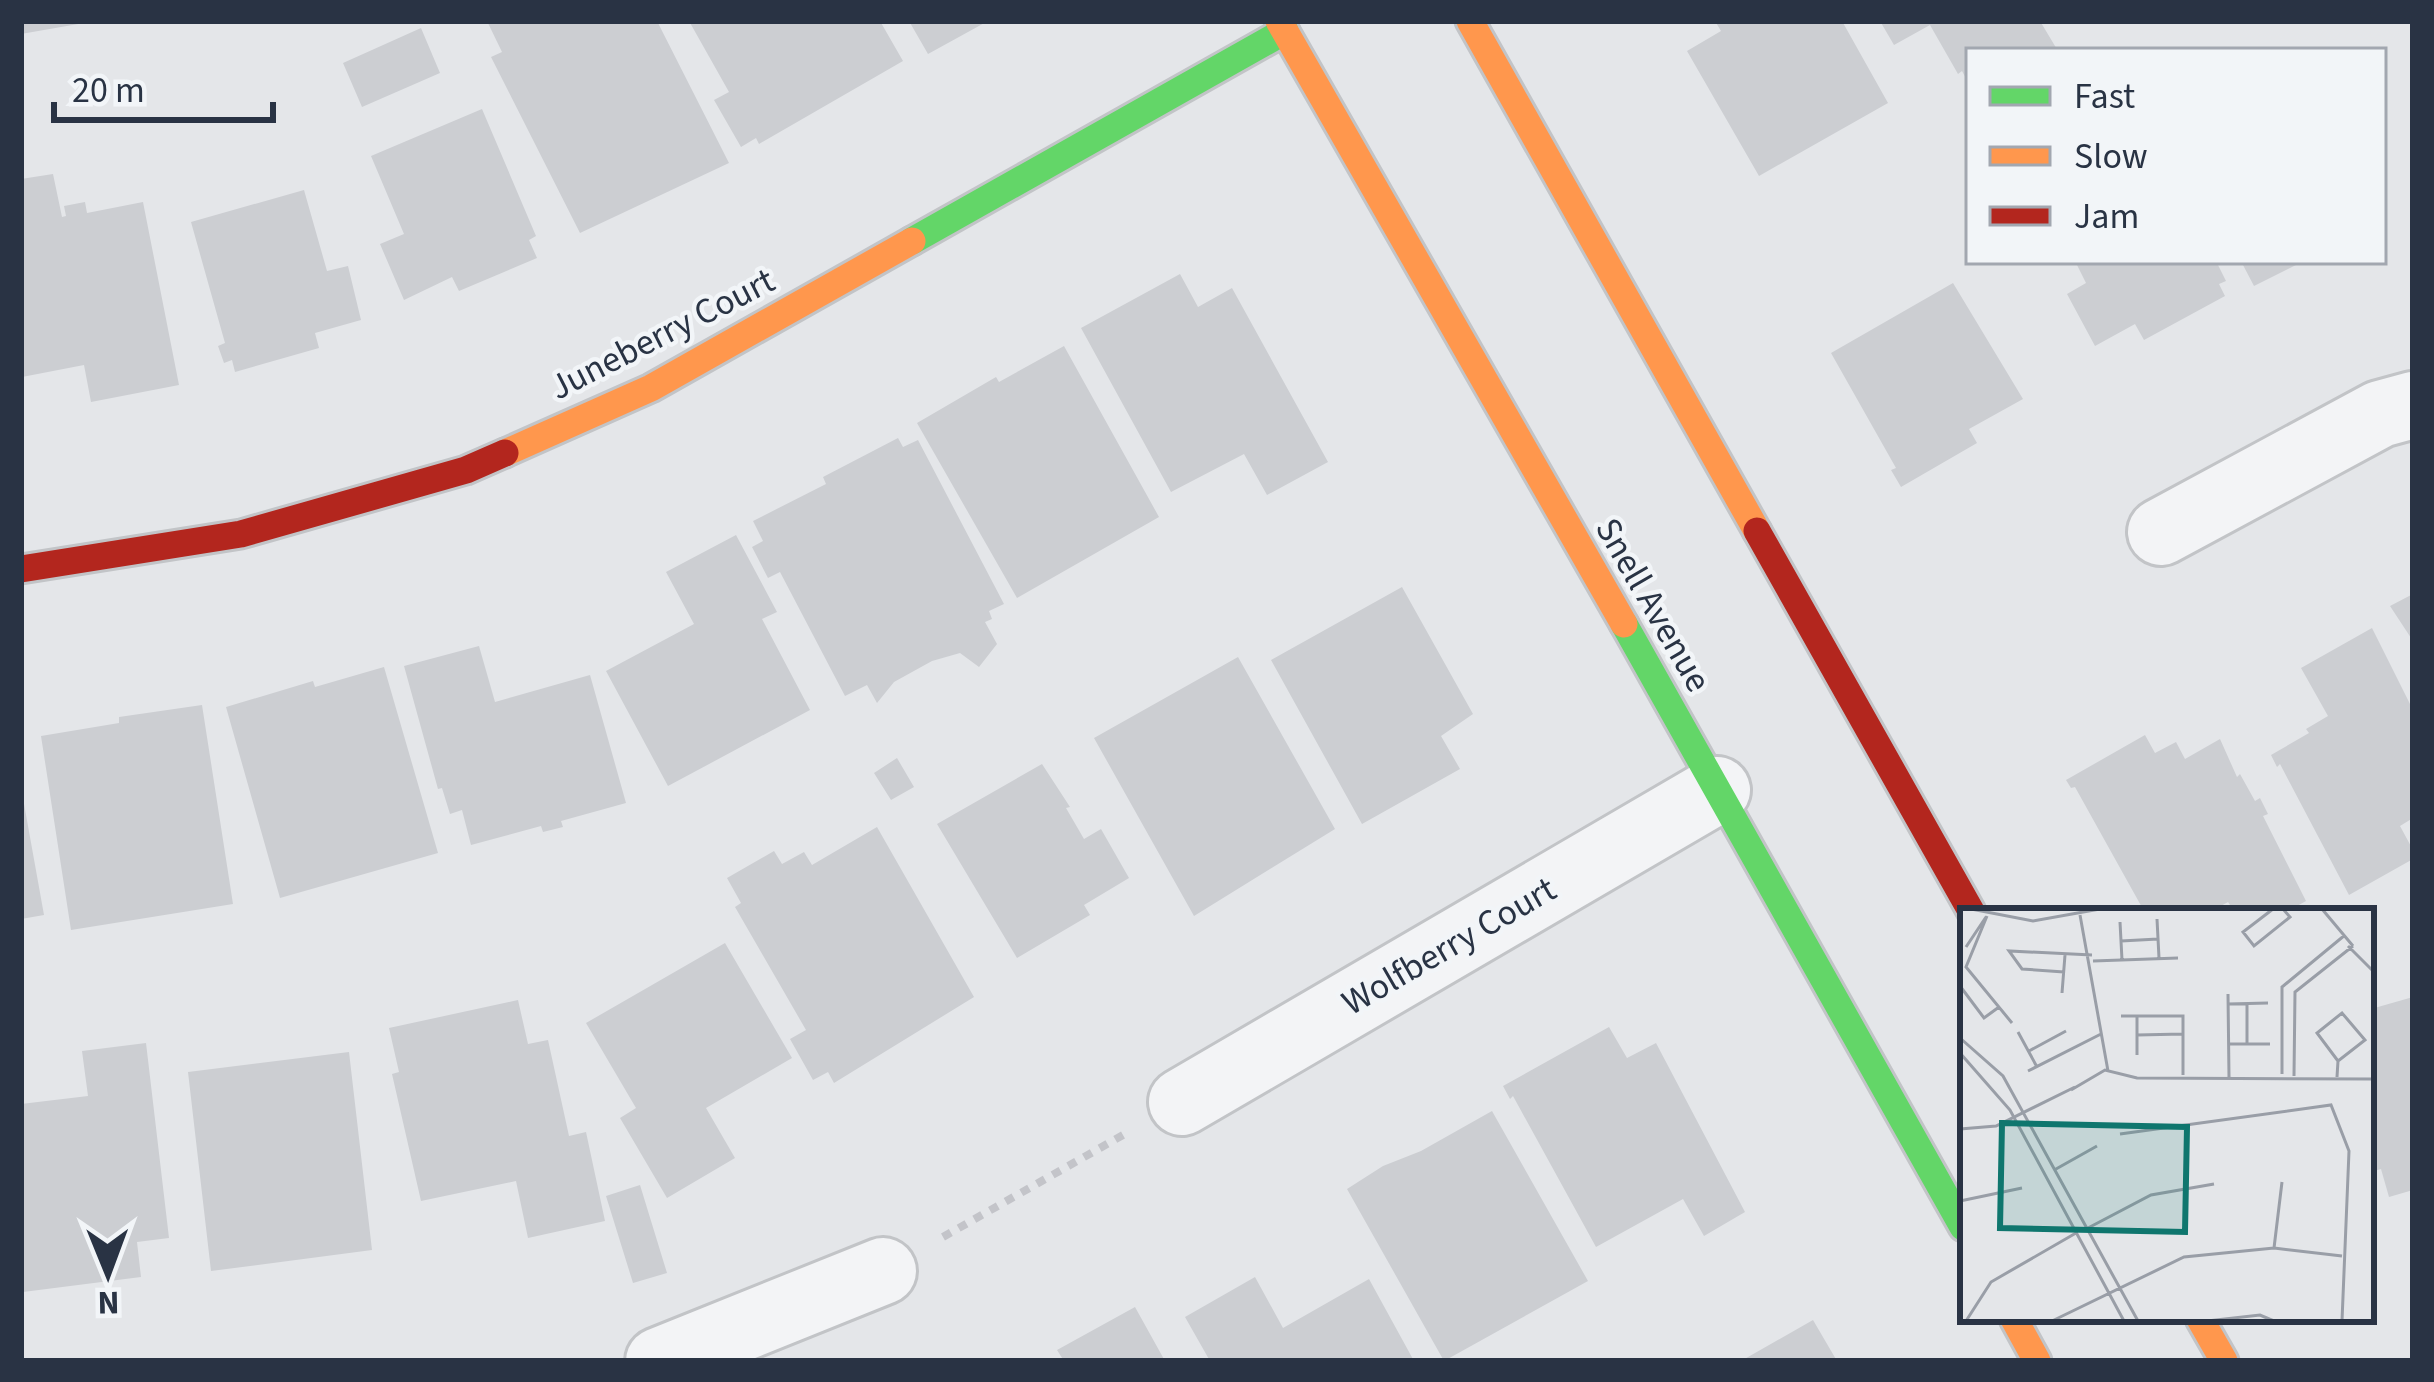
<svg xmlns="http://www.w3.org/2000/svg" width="2434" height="1382" viewBox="0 0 2434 1382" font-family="'Source Sans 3',sans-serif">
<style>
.building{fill:#ccced2}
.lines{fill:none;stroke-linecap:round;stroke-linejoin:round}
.street-casing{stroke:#c2c4c7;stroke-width:72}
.fast-casing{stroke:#c2c4c7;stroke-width:33}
.slow-casing{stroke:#c2c4c7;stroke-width:33}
.jam-casing{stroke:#c2c4c7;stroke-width:33}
.path{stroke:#c3c4c9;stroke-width:8;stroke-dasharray:9 9;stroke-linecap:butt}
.street{stroke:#f3f4f6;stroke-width:66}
.fast{stroke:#63d668;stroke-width:27}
.slow{stroke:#ff974d;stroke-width:27}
.jam{stroke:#b3261e;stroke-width:27}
.labels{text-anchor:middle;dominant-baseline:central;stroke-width:9;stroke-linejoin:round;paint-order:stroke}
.street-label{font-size:36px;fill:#293344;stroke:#f2f5f8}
.inset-road{fill:none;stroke:#999ea7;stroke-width:3}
.view{fill:#0f766e;fill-opacity:0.15;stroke:#0f766e;stroke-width:6}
.inset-edge{fill:none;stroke:#293344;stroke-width:6}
</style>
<rect width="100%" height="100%" fill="#e4e6e9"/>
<!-- building -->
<path class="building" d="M21,21H83L84,23L21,34Z
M487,21H657L729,163L580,233L491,57L502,52Z
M689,21H880L903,61L759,144L756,138L741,147L714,100L729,92Z
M909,21H988L928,54Z
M1715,21H1842L1888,103L1759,176L1687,51L1721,31Z
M1880,21H2040L2058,51H1969V84L1962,71L1958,74L1930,25L1894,45Z
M421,28L440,73L362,107L343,63Z
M482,109L536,236L529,240L537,258L459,291L452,277L404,300L380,244L404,234L371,156Z
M53,174L62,217L66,216L64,206L85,202L87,213L143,202L179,385L91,402L84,365L22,377L21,179Z
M304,190L327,271L348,266L361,320L315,333L319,348L235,372L232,360L224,363L218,346L225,343L191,222Z
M2075,261H2216L2226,281L2219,284L2225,296L2144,340L2135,324L2095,346L2067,294L2086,283Z
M2248,261H2304L2254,286L2243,265Z
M1180,274L1198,307L1232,288L1328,462L1267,495L1244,454L1171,492L1081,328Z
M1953,283L2023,399L1969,429L1977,443L1901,487L1891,470L1896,468L1831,353Z
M1064,346L1159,517L1017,598L917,423L996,377L999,382Z
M898,438L903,447L918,440L1004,604L989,611L992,619L985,622L997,644L979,667L960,653L932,661L894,682L877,703L867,685L845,696L780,572L768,578L752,547L763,541L753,521L826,484L823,477Z
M736,535L777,612L762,619L810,710L668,786L606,671L694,624L666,572Z
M1402,587L1473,714L1441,736L1460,769L1362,824L1271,660Z
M2413,594V641L2390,606Z
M2372,628L2413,710V818L2400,826L2413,850V859L2349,895L2280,764L2277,767L2271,755L2309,733L2306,729L2328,716L2301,668Z
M479,646L495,702L590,675L626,803L561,821L563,827L543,832L541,826L471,845L462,810L450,814L442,788L438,789L404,666Z
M1238,657L1335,829L1194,916L1094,738Z
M384,667L438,853L280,898L226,707L313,681L315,687Z
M202,705L233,904L71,930L41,736L119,723V717Z
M2145,735L2155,753L2176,742L2185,759L2220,739L2237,777L2240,774L2255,801L2260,798L2268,814L2263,816L2306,901L2288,911H2234L2228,902L2212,911H2144L2075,787L2071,788L2066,780Z
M897,758L914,787L891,800L874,773Z
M1042,764L1070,807L1066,808L1084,839L1101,829L1129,878L1084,905L1090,915L1017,958L937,824Z
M21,787L44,915L21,919Z
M877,827L974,997L834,1083L828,1072L813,1080L790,1039L806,1030L735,907L741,903L727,878L774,851L782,864L804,852L812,865Z
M725,943L792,1058L706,1108L735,1158L667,1198L620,1118L636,1108L586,1023Z
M2413,997V1190L2389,1197L2381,1169L2374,1171L2371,1161V1009Z
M518,1000L528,1044L548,1040L569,1136L586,1132L605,1221L528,1238L516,1181L421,1201L392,1074L399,1072L389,1028Z
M1609,1027L1627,1058L1656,1043L1745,1212L1704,1236L1683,1199L1596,1247L1513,1096L1510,1099L1503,1086Z
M146,1043L169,1238L137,1242L141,1277L23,1292L21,1104L88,1096L82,1051Z
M349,1052L372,1250L211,1271L188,1072Z
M1492,1111L1588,1281L1444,1361L1347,1189L1383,1166L1421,1151Z
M640,1185L667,1273L633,1283L606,1196Z
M1255,1277L1283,1328L1369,1279L1414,1361H1210L1185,1317Z
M1135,1307L1165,1361H1064L1057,1350Z
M1813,1320L1837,1361H1741Z"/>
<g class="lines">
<defs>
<path id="street" d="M2161,532L2380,414L2413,405
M1182,1102L1717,790
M659,1361L883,1271"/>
<path id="fast" d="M912,241L1285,31
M1624,624L1963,1227"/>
<path id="slow" d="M1279,21L1624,624
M1470,21L1757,531
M505,453L651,388L912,241
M2014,1319L2037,1361
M2200,1319L2224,1361"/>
<path id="jam" d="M1757,531L1971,911
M21,569L241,534L466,470L505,453"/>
</defs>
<!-- street casing -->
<use href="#street" class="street-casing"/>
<!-- fast casing -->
<use href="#fast" class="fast-casing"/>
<!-- slow casing -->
<use href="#slow" class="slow-casing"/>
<!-- jam casing -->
<use href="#jam" class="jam-casing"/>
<!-- path -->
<path class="path" d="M943,1237L1123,1135"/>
<!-- street -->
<use href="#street" class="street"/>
<!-- fast -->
<use href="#fast" class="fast"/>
<!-- slow -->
<use href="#slow" class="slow"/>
<!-- jam -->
<use href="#jam" class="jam"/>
</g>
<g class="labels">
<!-- street labels -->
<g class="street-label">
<text transform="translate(662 334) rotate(-27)">Juneberry Court</text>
<text transform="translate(1653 605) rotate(60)">Snell Avenue</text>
<text transform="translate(1449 946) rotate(-30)">Wolfberry Court</text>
</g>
</g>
<!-- overview -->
<g transform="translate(1960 908)">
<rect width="414" height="414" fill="#e4e6e9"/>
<path class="inset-road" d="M11,1L73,13L140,1M313,1L283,24L294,38L330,9L323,1M362,1L393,38M120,7L148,163M27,8L6,59L52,115M197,11L199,50M160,14L162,52M161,33L198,31M388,38L414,64M6,39L26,9M133,53L218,50M104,64L62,61L49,43L132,47M0,78L24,110L39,99M102,85L105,47M268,86L269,169M268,96L308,95M287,96V136M161,108H223V167M177,108V147M58,124L77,159M177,127L223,126M0,130L43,168L178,413M269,136H310M69,143L106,123M0,145L50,202L164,413M68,163L141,126M322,166V79L385,27M334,168L335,84L393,38M377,169L378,153L405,132L382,105L357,125L378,153M111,182L145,162L177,170L414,171M0,221L36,218L115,179M160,226L371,197L389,243L382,413M96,261L137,238M0,293L62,280M128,320L191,287L254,276M314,340L322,274M6,413L31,374L116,325M92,413L224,349L314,340L382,348M247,413L300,407L314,413"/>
<path class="view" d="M42,215L227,219L225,324L40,320Z"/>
<rect width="414" height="414" class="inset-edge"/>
</g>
<!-- border -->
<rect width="2434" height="1382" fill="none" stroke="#293344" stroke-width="48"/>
<!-- legend -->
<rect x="1966" y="48" width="420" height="216" fill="#f2f5f8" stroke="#a2a7b0" stroke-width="3"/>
<rect x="1990" y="87" width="60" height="18" fill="#63d668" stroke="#a2a7b0" stroke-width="3"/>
<text x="2074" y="108" font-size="36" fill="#293344">Fast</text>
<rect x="1990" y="147" width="60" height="18" fill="#ff974d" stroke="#a2a7b0" stroke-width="3"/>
<text x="2074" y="168" font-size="36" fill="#293344">Slow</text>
<rect x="1990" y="207" width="60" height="18" fill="#b3261e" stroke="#a2a7b0" stroke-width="3"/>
<text x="2074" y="228" font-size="36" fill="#293344">Jam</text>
<!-- north arrow -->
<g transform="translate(108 1274) rotate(179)" stroke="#f2f5f8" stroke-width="9" paint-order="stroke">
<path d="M0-9L21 45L0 30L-21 45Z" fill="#293344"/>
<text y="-18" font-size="33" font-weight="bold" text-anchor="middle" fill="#293344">N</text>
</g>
<!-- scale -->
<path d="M54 102v18h219v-18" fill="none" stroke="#293344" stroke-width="6"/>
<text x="72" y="102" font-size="36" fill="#293344" stroke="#f2f5f8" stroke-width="9" paint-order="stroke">20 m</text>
</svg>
